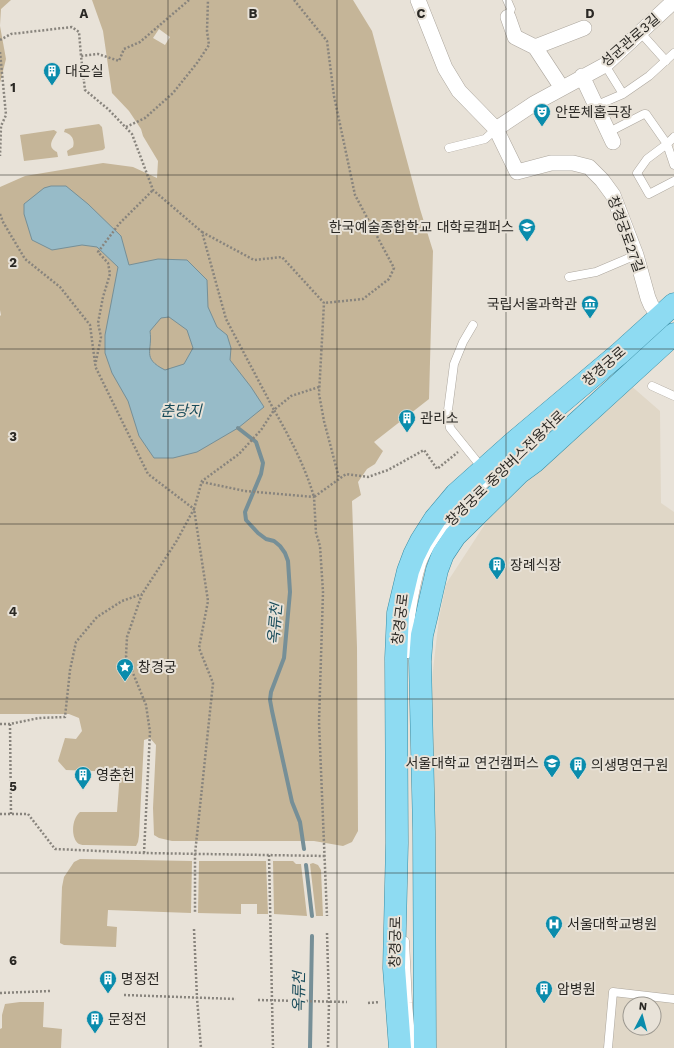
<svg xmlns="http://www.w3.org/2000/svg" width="674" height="1048" viewBox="0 0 674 1048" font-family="'Work Sans','Noto Sans KR',sans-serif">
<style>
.built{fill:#e0d7c7;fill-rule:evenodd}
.green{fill:#c5b598;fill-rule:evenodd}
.water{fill:#97bbc8;stroke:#768f97;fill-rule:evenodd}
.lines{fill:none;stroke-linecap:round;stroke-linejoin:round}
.stream{stroke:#768f97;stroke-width:4}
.lane-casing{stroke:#aca69d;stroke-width:9}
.street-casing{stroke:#aca69d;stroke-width:16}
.primary-casing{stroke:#3a8da4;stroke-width:23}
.path{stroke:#88847d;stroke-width:2.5;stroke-dasharray:2 2;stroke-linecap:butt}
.lane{stroke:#fff;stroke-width:8}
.street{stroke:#fff;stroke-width:15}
.primary{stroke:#8edbf2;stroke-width:22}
.grid{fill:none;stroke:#2a2824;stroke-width:1;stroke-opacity:0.55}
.labels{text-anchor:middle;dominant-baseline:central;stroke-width:4;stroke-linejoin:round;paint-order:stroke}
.street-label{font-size:14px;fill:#2a2824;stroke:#e8e2d8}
.poi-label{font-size:14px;fill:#2a2824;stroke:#e8e2d8;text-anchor:start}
.water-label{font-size:15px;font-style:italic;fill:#184b5a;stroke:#e8e2d8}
.grid-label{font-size:13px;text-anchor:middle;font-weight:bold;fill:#2a2824;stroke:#e8e2d8;stroke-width:4;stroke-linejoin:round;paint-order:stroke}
</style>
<rect width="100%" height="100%" fill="#e8e2d8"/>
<!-- built -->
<path class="built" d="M629,384L660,411L661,503L674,512V1048H434L429,705L439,618L446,584L489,518ZM630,1004H654V1028H630Z"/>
<!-- green -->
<path class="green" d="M0,0H11L1,9L0,25Z
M92,0H353L372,31L420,209L433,251L429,399L374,442L383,451L375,464L367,469L358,482L361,495L352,501L357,647L358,831L352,842L343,846L314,841H172L159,838L154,835L153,808L156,745L150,738L144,740L139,836L138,842L136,846L86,845C84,845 81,845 79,844C70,838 72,818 80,812H117L120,772L66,770L58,761L65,738L76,739L82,731L79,718L69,714H0V316L1,315L0,310V187L25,176L103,163L133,167L157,178L158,161L143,136L141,129L129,111L112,93L103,31ZM159,29L170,37L165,45L153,38Z
M0,26L6,59L0,83Z
M99,124L102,127L105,148L103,150L68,156L67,151L73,147C75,140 72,134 64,132L65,129Z
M54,130L57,132C53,139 46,147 57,152L58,157L24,161L20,135Z
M80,859L192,861L191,913L108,910L107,926L117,927L116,947L64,945L60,943L62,887L64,877L74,862Z
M199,861H266L268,914H257V904H241V914L198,913Z
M273,861H293L296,864H301L307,916L274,914Z
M313,863L318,865L321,870L323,916H316L310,864Z
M20,1002H44L43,1027L62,1029L61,1048H0V1029L2,1028V1015L5,1004Z"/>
<!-- water -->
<path class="water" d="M51,186H66L88,204L121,236L129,265L158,259L187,260L207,280L208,307L217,327L227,335L231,348L230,360L251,387L264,407L238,428L197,452L173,458H154L139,436L128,401L112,373L105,353V335L118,267L97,247L82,245L52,250L32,240L24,214V204L44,188ZM169,317L187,330L193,348L184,364L165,370C141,358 153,351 150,331L161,318Z"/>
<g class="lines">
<!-- stream -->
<path class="stream" d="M238,428L256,442L263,463L261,474L245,512L246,520L258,533L266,539L274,541L280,546L285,553L288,561L290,592L284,658L271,692L270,700L272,711L292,802L300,822L304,849
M306,865L312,916
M310,1048L312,936"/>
<defs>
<path id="lane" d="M507,0L511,9L508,17
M640,32L666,61
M605,65L623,94
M595,106L623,94L649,76L674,53
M609,132L644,114H646L667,144L674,137
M449,148L485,139L496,129
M674,165L667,144L647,159L637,173L649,194L674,181
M569,277L596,272L636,255
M473,325L463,342L454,364L448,410L450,428L483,469
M652,386L674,396
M407,654C410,624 413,593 422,564C436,525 489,480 519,452
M405,941L408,1003L412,1048
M608,1048L613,992L674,999"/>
<path id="street" d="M418,0L445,68L459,91L496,129L517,172L551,163H573L589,167L602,180L613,195L636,255L648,298L651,305L659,316
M508,17L515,37L535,47L562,88
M535,47L584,28
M582,76L613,142
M496,129L535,103L605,65L674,1"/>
<path id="primary" d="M400,1048L394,968L397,843L396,658L398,613L408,571L414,555L421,541L435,519L456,494L513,443L620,353L674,304
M425,1048L424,831L420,661L422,635L427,614L437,570L443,554L455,536L519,473L534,462L674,334"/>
</defs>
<!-- lane casing -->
<use href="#lane" class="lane-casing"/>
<!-- street casing -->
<use href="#street" class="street-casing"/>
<!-- primary casing -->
<use href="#primary" class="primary-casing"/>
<!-- path -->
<path class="path" d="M189,0L140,42L124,49L119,61L98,54L81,56L85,90L108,109L132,134L153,190L202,232L226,319L274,410L261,430L239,454L202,481L194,509L208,601L199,648L213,683L195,854V913
M294,0L327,41L334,96L355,195L394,268L389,279L363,299L324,303
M0,40L11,34L72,27L79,32L81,56
M0,52L6,115L1,126L0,156
M126,127L145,118L173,93L197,63L209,45L207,31L208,0
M0,214L3,222L25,259L60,287L90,325L95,363
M202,232L254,260L282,257L324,303L319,394L324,421L339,478
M319,387L291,396L274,410C290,438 305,466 314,497L346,474L368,477L388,470L424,450L437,469L458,452
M202,482L245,491L314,497L316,533L320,546L323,592L319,722L327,916
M0,724H10L39,718L65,717L70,670L76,642L97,617L122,601L142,594
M10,724L11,814
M0,814H28L55,849L144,853L325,856
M144,853L150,732L146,705L126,656L127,637L142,594L176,542L194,509L148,474L95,366L101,337L98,323L103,297L110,274L108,263L98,252L119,224L153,190
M269,855L273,1048
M194,929L197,998L201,1048
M327,933L329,1002L328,1048
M0,993L50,991
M124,995L236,999
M258,1000L347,1002
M368,1003L380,1002"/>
<!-- lane -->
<use href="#lane" class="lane"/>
<!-- street -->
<use href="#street" class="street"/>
<!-- primary -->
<use href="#primary" class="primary"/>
</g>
<!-- grid -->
<path class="grid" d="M168,0V1048M337,0V1048M506,0V1048M0,175H674M0,349H674M0,524H674M0,699H674M0,873H674"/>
<!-- icons -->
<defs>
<symbol id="building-pin" viewBox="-11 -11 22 30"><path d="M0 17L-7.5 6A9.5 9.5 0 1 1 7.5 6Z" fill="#0a8cac" stroke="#e8e2d8"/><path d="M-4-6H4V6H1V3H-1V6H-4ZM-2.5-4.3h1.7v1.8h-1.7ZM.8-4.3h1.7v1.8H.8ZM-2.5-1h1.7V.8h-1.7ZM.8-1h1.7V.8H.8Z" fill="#fff"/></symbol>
<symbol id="theatre-pin" viewBox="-11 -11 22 30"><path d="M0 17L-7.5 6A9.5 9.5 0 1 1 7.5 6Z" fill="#0a8cac" stroke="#e8e2d8"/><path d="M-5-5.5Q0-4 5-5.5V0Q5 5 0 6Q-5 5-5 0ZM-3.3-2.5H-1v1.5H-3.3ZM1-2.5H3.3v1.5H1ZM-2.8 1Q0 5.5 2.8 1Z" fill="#fff"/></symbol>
<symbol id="university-pin" viewBox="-11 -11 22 30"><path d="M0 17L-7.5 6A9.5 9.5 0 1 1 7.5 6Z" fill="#0a8cac" stroke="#e8e2d8"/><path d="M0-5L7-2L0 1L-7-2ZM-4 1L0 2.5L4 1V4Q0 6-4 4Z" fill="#fff"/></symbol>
<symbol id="museum-pin" viewBox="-11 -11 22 30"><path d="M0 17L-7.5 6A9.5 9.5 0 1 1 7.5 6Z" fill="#0a8cac" stroke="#e8e2d8"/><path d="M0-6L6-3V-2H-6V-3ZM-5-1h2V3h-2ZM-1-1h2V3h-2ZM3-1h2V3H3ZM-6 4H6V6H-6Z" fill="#fff"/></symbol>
<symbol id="sight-pin" viewBox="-11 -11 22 30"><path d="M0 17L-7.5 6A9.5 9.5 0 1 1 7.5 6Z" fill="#0a8cac" stroke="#e8e2d8"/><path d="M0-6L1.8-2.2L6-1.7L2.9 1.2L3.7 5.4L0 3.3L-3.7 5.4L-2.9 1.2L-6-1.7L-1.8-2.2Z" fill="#fff"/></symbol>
<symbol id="hospital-pin" viewBox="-11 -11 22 30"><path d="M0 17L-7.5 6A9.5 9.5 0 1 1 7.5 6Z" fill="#0a8cac" stroke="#e8e2d8"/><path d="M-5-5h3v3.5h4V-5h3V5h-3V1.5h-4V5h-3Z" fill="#fff"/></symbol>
</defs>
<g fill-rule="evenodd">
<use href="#building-pin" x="42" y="61" width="20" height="27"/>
<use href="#theatre-pin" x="532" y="102" width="20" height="27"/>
<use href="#university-pin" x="517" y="217" width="20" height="27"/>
<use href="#museum-pin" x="580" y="294" width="20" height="27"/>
<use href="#building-pin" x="397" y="408" width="20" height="27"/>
<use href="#building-pin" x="487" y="555" width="20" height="27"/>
<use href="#sight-pin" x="115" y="657" width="20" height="27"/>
<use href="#university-pin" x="542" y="753" width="20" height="27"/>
<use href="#building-pin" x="568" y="755" width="20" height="27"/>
<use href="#building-pin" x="73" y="765" width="20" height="27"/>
<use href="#hospital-pin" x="544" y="914" width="20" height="27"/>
<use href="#building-pin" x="98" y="969" width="20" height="27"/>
<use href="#building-pin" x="534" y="979" width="20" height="27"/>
<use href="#building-pin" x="85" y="1009" width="20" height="27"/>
</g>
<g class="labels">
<!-- street labels -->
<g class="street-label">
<text transform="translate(630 40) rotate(-41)">성균관로3길</text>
<text transform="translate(626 234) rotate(70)">창경궁로27길</text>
<text transform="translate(604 366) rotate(-41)">창경궁로</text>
<text transform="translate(505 468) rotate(-44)">창경궁로 중앙버스전용차로</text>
<text transform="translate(400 619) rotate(-83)">창경궁로</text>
<text transform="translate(395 942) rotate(-89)">창경궁로</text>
</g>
<!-- poi labels -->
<g class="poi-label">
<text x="65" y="71">대온실</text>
<text x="555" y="112">안똔체홉극장</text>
<text x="514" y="227" text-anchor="end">한국예술종합학교 대학로캠퍼스</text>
<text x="577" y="304" text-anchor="end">국립서울과학관</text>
<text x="420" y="418">관리소</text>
<text x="510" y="565">장례식장</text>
<text x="138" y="667">창경궁</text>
<text x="539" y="763" text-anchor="end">서울대학교 연건캠퍼스</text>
<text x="591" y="765">의생명연구원</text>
<text x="96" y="775">영춘헌</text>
<text x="567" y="924">서울대학교병원</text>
<text x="121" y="979">명정전</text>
<text x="557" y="989">암병원</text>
<text x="108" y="1019">문정전</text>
</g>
<!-- water labels -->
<g class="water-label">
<text x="181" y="411">춘당지</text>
<text transform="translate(275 624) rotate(-85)">옥류천</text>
<text transform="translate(299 992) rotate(-89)">옥류천</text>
</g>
</g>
<g class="grid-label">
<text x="84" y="18">A</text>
<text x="253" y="18">B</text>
<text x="421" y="18">C</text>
<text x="590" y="18">D</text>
<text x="13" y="92">1</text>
<text x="13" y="267">2</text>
<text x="13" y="441">3</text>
<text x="13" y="616">4</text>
<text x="13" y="791">5</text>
<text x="13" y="965">6</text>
</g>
<!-- north arrow -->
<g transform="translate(642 1016) rotate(6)"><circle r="19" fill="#e8e2d8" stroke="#9c9890"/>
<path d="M0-3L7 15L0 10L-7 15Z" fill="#0a8cac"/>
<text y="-6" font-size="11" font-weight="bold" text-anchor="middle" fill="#2a2824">N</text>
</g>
</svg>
